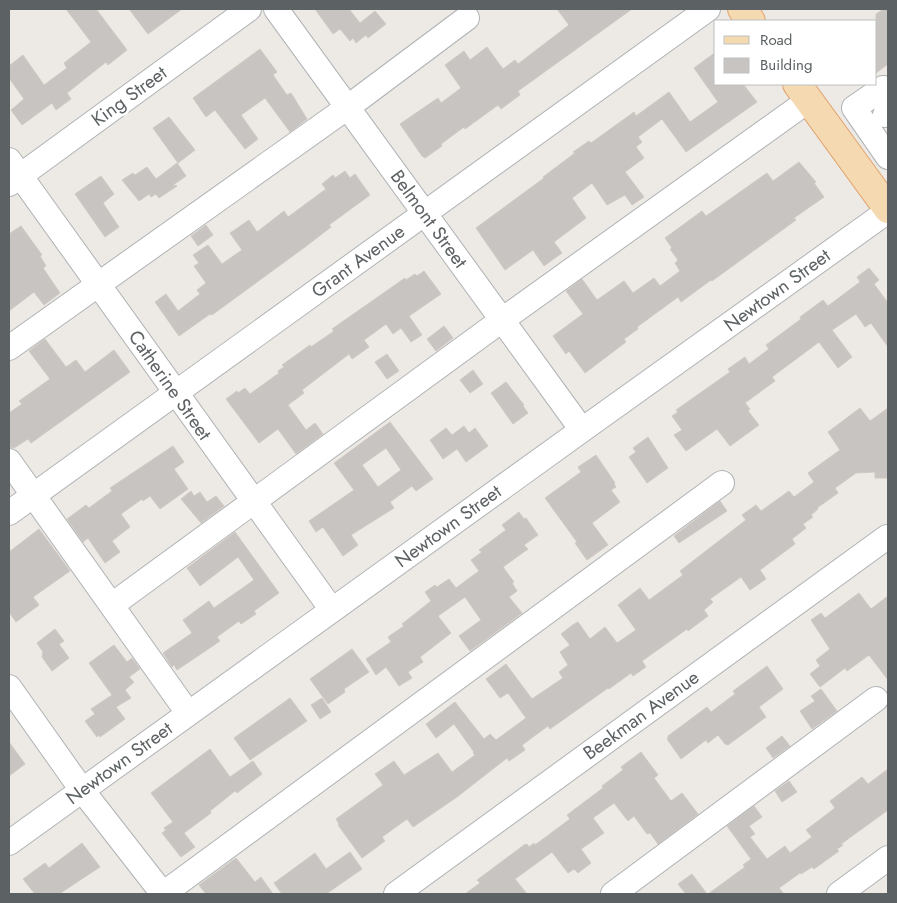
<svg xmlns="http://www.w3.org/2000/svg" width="897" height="903" viewBox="0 0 897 903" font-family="Jost,sans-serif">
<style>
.building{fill:#c8c4c1;stroke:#d1c9c3;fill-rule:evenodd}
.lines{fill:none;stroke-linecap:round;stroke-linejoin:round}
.minor-casing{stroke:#afb3b5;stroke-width:26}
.major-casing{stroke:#dfa16b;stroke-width:30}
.minor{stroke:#fff;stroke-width:24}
.major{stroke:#f5d9b1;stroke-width:28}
.labels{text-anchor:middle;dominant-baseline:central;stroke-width:5;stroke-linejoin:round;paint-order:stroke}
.street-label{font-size:19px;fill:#5c6163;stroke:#fff}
</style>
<rect width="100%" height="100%" fill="#ede9e4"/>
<!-- building -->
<path class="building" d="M66,9H96L127,50L108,65L106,62L67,93L71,99L56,110L52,103L22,125L11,110L24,99L9,78V66L23,55L44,85L67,68L64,63L91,42Z
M129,9H182L148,34Z
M315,9H349L360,23L375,11L386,24L368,38L366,35L356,43L353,38L350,41L340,29L333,34Z
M557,9H632L518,91L520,95L501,109L498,105L465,129L464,127L441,144L442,146L425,158L422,156L400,124L438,98L441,103L461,88L445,65L464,51L470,60L487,47L503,69L515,60L518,64L569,25Z
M884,9H888V64L876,73V14Z
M260,49L277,72L273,75L287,95L291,93L307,119L290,132L265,98L241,115L258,139L245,149L215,110L206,117L193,98Z
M716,52V84H743L757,102L686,152L662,119L638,137L642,142L636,147L644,158L625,172L644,197L632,205L625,195L607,205L592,183L572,198L586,218L554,242L562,253L544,266L533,250L505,270L476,228L544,178L543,177L575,153L573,152L589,141L591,143L634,112L636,116L669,92L690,122L718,102L694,68Z
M169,117L195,150L178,163L153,128Z
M799,162L816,182L814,183L824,197L794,218L796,220L712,281L711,280L681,302L678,297L637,327L638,329L624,339L626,342L585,373L569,351L566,354L553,336L583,314L566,291L582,279L597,300L624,281L633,293L654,278L660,286L680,271L675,263L678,260L670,249L672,248L665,238L702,211L706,216L767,173L773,181Z
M177,163L186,176L173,185L177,186L159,198L156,194L151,197L149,194L139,201L122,180L133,173L135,175L147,167L156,179Z
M345,171L350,178L355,174L370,195L329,225L331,227L305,247L212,315L210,314L179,336L155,302L166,294L178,311L200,294L197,290L206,283L194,266L199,263L193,255L208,245L222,264L242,250L230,233L249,220L257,232L284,211L288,217L326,189L322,184L333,175L335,178Z
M101,176L114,194L103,203L119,227L105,237L75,194Z
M206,225L213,235L198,246L191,236Z
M21,226L42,255L40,256L46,266L43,268L60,293L44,305L34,292L9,311V234Z
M869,268L879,280L874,284L888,303V347L871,323L865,327L856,314L832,330L852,357L838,368L819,342L772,377L775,381L745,403L750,409L748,411L759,425L730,446L717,429L686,451L674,435L682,430L672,416L678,412L676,410L730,372L728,369L745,357L749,364L769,349L766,345L801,319L800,317L823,300L828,306L860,282L857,277Z
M424,271L441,294L409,316L422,335L411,342L401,328L393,334L386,324L364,340L369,347L352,359L349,354L302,390L304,393L288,405L306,430L315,423L323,434L296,454L278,429L259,443L226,399L237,391L238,393L245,388L250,394L279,373L278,371L284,367L282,365L310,345L311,347L334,331L332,329L405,278L406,280L415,274L417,276Z
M444,326L453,338L436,351L427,339Z
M45,339L66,367L76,360L85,372L114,350L130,372L31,443L28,439L14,448L9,447V413L22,404L19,401L50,379L29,351Z
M387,354L399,371L387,379L375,362Z
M473,370L483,384L470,393L460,380Z
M506,382L524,405L523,406L528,413L513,424L491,393Z
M860,408L870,421L888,408V478H875V472L856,473L835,488L838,493L817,508L818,509L811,515L813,517L803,524L806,528L792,539L795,544L760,570L766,579L750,590L741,577L710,599L713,602L704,610L708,616L688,631L687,629L642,661L646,667L633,676L631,673L609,689L608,688L550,729L548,726L522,745L525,750L509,761L507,758L457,797L413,827L407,819L382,837L385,841L362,858L338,825L339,824L336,819L383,785L375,774L394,761L404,775L438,753L452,772L475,755L473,753L474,752L454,724L436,738L426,724L455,702L484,739L490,734L496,740L526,718L508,693L500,698L486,679L506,664L532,699L563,678L559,672L568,665L560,652L570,645L561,634L574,624L578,622L590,639L605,627L617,643L636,630L618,605L640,588L649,600L683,575L680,571L746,520L742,515L756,505L761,511L789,491L794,497L814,482L808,473L840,450L828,432Z
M390,422L433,479L416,491L412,486L390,502L394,508L351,535L358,545L343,556L323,527L316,532L309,521L354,490L334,463ZM386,448L401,470L378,487L362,465Z
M464,426L469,433L475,428L488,446L466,462L457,449L443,459L430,440L446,428L452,435Z
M648,437L668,468L647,483L629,457L636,452L633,448Z
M173,446L184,462L174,469L188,489L160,509L150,496L143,501L142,499L121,514L130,527L112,541L120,552L105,563L88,538L83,542L67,519L86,505L89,508L112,491L110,488Z
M596,455L615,483L614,484L616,487L611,490L620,502L592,523L608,545L587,560L575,543L577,542L545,498L581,472L578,467Z
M191,491L194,496L200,492L207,502L216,496L224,506L201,523L181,499Z
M720,501L727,511L679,543L674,536Z
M519,512L524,519L526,518L538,535L524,545L528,549L503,567L514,582L512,583L517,591L509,597L522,613L470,651L459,636L481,620L465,597L438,616L451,633L420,657L423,662L408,672L412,678L399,686L386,667L376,675L366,659L391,642L388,637L404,626L402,624L431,601L425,592L435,585L437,587L449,579L456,588L479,571L471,560L482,552L479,550L506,530L502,525Z
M39,529L70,571L33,597L39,605L16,622L9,612V552Z
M235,532L279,593L254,611L256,614L241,624L239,621L217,637L220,641L177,670L174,665L172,667L163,653L192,633L183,620L209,601L214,608L254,580L238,557L200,586L187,568Z
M859,593L871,609L888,596V680L869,655L847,671L845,668L820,687L810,674L820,666L816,660L830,649L811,620L821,613L825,618Z
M55,629L64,641L59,644L69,658L52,671L42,657L43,652L37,643Z
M114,645L127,662L132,658L140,669L129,677L134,682L125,690L131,698L116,707L125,719L100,737L99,735L97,737L85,721L95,714L91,709L112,695L89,663Z
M352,649L369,672L344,689L345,692L328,704L310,679Z
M767,666L783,689L759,707L766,717L728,745L725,744L718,735L708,743L706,740L681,759L667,739L668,738V736L707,707L711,712L735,694L733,691Z
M821,689L837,711L812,729L800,711L815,701L811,696Z
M290,698L307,721L250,760L234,738Z
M322,698L331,712L320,719L311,705Z
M782,736L790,746L773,758L766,748Z
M9,742L25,764L9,776Z
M210,749L230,777L253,761L262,774L237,793L235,791L210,811L211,813L184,833L195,847L181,857L162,833L166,830L164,828L173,822L151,793Z
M641,752L658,775L654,778L671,801L682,793L698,814L658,844L650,833L647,834L634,816L628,821L614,803L593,818L604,833L581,849L591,863L578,873L574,869L568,873L552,852L515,879L527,894H465L480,883L477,880L524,845L527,844L529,847L534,843L535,845L570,819L567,815L603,788L602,786L623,770L621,767Z
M888,769V810L841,844L843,845L837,849L839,851L814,869L812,867L801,874L800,873L779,888L784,894H708L745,867L743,865L751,859L727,826L754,806L762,817L749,826L755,834L750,837L767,859L785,846L790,853L812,837L806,830L835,808L830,801L862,777L868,784Z
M789,781L797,792L782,802L775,791Z
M82,843L100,867L59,894H35L23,879L45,863L49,868Z
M350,852L362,869L326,894H282L274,883L315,853L326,869Z
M236,858L255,882L261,877L273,894H206L199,885Z
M692,874L707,894H686L678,884Z"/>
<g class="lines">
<defs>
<path id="minor" d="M276,9L582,430
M888,94L883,88L854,108L888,157
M885,115L888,112
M9,160L332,610
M9,184L249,9
M9,348L348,107L467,18
M9,461L188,713
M9,513L708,9
M112,605L502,320L809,100
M9,687L82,790L163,894
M9,843L582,430L888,211
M163,894L722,483
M396,894L887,537
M613,894L876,699
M839,894L888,858"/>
<path id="major" d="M742,9L751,21
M797,84L888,209"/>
</defs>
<!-- minor casing -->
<use href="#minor" class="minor-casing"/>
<!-- major casing -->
<use href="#major" class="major-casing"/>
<!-- minor -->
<use href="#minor" class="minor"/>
<!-- major -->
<use href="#major" class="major"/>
</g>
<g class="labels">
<!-- street labels -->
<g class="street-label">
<text transform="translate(129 96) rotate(-36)">King Street</text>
<text transform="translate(429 219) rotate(54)">Belmont Street</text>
<text transform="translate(358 261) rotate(-36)">Grant Avenue</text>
<text transform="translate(777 290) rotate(-36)">Newtown Street</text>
<text transform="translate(170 385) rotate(55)">Catherine Street</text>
<text transform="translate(448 526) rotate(-36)">Newtown Street</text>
<text transform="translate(641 715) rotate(-36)">Beekman Avenue</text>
<text transform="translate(119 763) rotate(-36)">Newtown Street</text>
</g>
</g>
<!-- border -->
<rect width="897" height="903" fill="none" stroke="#5c6163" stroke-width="20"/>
<!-- legend -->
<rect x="714" y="20" width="162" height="65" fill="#ffffff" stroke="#bec0c1"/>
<rect x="724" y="36" width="25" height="8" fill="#f5d9b1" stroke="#bec0c1"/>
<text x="760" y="45" font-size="15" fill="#5c6163">Road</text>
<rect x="724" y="58" width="25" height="15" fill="#c8c4c1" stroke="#bec0c1"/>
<text x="760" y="70" font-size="15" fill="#5c6163">Building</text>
</svg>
